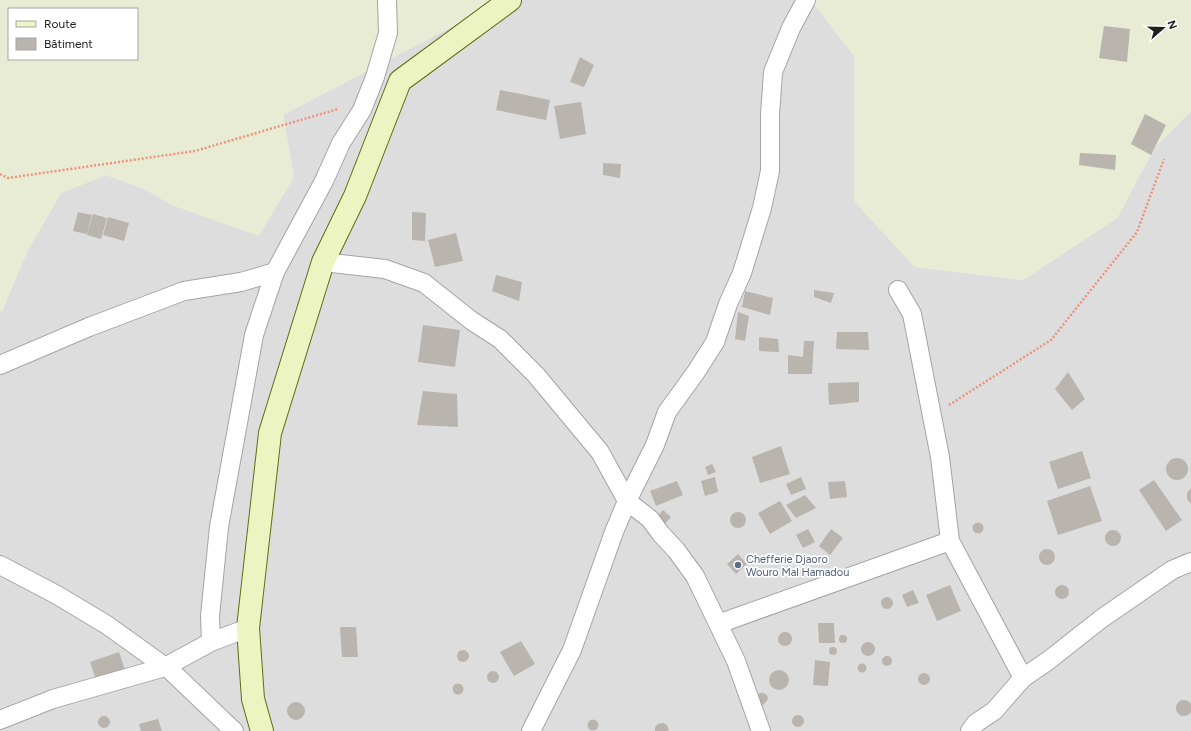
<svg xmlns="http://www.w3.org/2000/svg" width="1191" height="731" viewBox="0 0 1191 731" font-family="Figtree,sans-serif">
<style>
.residential{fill:#dedddd}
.farmland{fill:#e8ecd5;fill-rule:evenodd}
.building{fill:#b9b4ad}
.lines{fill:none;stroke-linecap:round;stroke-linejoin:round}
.street-casing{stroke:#a4a4a4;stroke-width:20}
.secondary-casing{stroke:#5b6f10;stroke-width:24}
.path{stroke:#ed937b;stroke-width:2.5;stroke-dasharray:2 2;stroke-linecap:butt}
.street{stroke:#fff;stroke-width:18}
.secondary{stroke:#ecf4c1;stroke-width:22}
.service-dot{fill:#5c6f8a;stroke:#fff;stroke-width:1.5}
.labels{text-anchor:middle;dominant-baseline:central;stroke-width:3.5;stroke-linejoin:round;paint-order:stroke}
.service-label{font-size:11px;fill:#4e5e75;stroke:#fff;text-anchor:start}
</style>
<rect width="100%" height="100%" fill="#f0eee8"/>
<!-- residential -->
<path class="residential" d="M503,0H811L854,56V201L915,267L1023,280L1117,218L1155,147L1191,111V731H0V311H2L27,252L61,193L106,175L144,189L174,206L294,177L283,115Z"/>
<!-- farmland -->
<path class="farmland" d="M0,0H503L283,115L294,177L259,236L174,206L144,189L106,175L61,193L27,252L2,311H0ZM9,9H137V59H9Z
M811,0H1191V111L1155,147L1117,218L1023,280L915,267L854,201V56Z"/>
<!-- building -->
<path class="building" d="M1104,26L1130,29L1127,62L1099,58Z
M580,57L594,65L584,87L570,82Z
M500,90L550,100L546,120L496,110Z
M581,102L586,134L560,139L554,106Z
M1145,114L1166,125L1151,155L1131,144Z
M1080,153L1116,155L1115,170L1079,165Z
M603,163L621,164L620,178L603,175Z
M78,212L92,215L87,234L73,231Z
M412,212L426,213L425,241L412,240Z
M93,214L107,218L101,239L87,235Z
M108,217L129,223L124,241L103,235Z
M456,233L463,261L435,267L428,240Z
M496,275L522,282L519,301L492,291Z
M814,290L834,293L831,303L814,297Z
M745,291L773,298L770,315L742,307Z
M738,312L749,316L745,341L735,339Z
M423,325L460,330L455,367L418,362Z
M837,332H868L869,350L836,349Z
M759,337L778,339L779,352L759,351Z
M804,341H814L812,374H788V355L803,357Z
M1068,372L1085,399L1072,410L1055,389Z
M859,382V402L829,405L828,383Z
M423,391L457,394L458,427L417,425Z
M781,446L790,474L760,483L752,457Z
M1082,451L1091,478L1058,489L1049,462Z
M1166 469a11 11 0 1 1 22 0a11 11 0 1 1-22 0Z
M712,464L716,472L708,475L705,467Z
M715,477L718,492L705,496L701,481Z
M801,477L806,489L791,495L786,484Z
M1154,480L1182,520L1166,531L1139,490Z
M677,481L683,495L656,506L650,491Z
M845,481L847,497L830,499L828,482Z
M1090,486L1102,521L1058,535L1047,501Z
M1191,488V504L1187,499V493Z
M805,495L816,508L796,518L786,505Z
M780,501L792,521L770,534L758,513Z
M663,510L671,517L665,524L657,517Z
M730 520a8 8 0 1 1 16 0a8 8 0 1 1-16 0Z
M972.5 528a5.5 5.5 0 1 1 11 0a5.5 5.5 0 1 1-11 0Z
M808,529L815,542L803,548L796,535Z
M831,529L843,538L830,555L819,546Z
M1105 538a8 8 0 1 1 16 0a8 8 0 1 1-16 0Z
M1039 557a8 8 0 1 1 16 0a8 8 0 1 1-16 0Z
M738,554L747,564L736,574L727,564Z
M950,585L961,611L937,621L926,595Z
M1055 592a7 7 0 1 1 14 0a7 7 0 1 1-14 0Z
M913,590L919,603L907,607L902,595Z
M881 603a6 6 0 1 1 12 0a6 6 0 1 1-12 0Z
M818,623H834L835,643H819Z
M340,627H356L358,657H342Z
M778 639a7 7 0 1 1 14 0a7 7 0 1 1-14 0Z
M839 639a4 4 0 1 1 8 0a4 4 0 1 1-8 0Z
M521,641L535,664L514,676L500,652Z
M861 649a7 7 0 1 1 14 0a7 7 0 1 1-14 0Z
M829 651a4 4 0 1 1 8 0a4 4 0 1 1-8 0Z
M457 656a6 6 0 1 1 12 0a6 6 0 1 1-12 0Z
M119,652L125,670L96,680L90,662Z
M882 661a5 5 0 1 1 10 0a5 5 0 1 1-10 0Z
M815,660L830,662L828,686L813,685Z
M857.5 668a4.5 4.5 0 1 1 9 0a4.5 4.5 0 1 1-9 0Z
M769 680a10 10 0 1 1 20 0a10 10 0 1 1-20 0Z
M487 677a6 6 0 1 1 12 0a6 6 0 1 1-12 0Z
M918 679a6 6 0 1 1 12 0a6 6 0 1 1-12 0Z
M452.5 689a5.5 5.5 0 1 1 11 0a5.5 5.5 0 1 1-11 0Z
M760,693H763L767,695L768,699L766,702L763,705L759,704L757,695Z
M1176 708a8 8 0 1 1 16 0a8 8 0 1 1-16 0Z
M287 711a9 9 0 1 1 18 0a9 9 0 1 1-18 0Z
M792 721a6 6 0 1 1 12 0a6 6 0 1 1-12 0Z
M98 722a6 6 0 1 1 12 0a6 6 0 1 1-12 0Z
M158,719L162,731H141L139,724Z
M587.5 725a5.5 5.5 0 1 1 11 0a5.5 5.5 0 1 1-11 0Z
M663,723L667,725L669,731H655V727L658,724Z"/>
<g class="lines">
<defs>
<path id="street" d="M323,262L385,269L424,283L472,321L500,339L536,375L600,452L627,501L650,519L661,534L676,550L695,576L736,661L761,731
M898,290L912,314L940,457L950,541L1023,678
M0,365L89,327L184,291L241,282L275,272
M0,565L57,595L107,625L171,671L234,731
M718,624L950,541
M211,642L210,616L219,527L254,335L275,272L324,181L341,143L362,110L375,77L388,33L387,0
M0,720L53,699L165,667L211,642L248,628
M531,731L572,650L614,532L627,501L655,445L667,412L696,372L715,342L728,304L742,273L762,208L770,171V115L773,72L791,28L806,0
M970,731L976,723L994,711L1023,678L1049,660L1101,619L1172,570L1191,562"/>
<path id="secondary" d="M262,731L253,699L248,628L270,433L323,262L355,196L400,81L510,0"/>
</defs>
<!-- street casing -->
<use href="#street" class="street-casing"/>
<!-- secondary casing -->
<use href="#secondary" class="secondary-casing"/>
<!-- path -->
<path class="path" d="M0,174L8,178L195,151L338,109
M949,405L1051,340L1137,232L1164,159"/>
<!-- street -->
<use href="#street" class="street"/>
<!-- secondary -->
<use href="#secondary" class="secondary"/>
</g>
<!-- markers -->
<circle class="service-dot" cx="738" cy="565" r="4"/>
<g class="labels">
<!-- service labels -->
<g class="service-label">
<text x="746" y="559">Chefferie Djaoro<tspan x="746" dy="13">Wouro Mal Hamadou</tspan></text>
</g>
</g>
<!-- legend -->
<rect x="8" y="8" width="130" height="52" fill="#ffffff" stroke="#a6a6a6"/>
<rect x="16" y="21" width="20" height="6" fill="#ecf4c1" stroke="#a6a6a6"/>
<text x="44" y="28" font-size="12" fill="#202020">Route</text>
<rect x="16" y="38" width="20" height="12" fill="#b9b4ad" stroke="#a6a6a6"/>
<text x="44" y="48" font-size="12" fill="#202020">Bâtiment</text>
<!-- north arrow -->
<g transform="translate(1163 28) rotate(70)" stroke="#ffffff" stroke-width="3" paint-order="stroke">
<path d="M0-3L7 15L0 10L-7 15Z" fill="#202020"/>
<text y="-6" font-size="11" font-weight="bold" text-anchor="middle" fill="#202020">N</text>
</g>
</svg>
